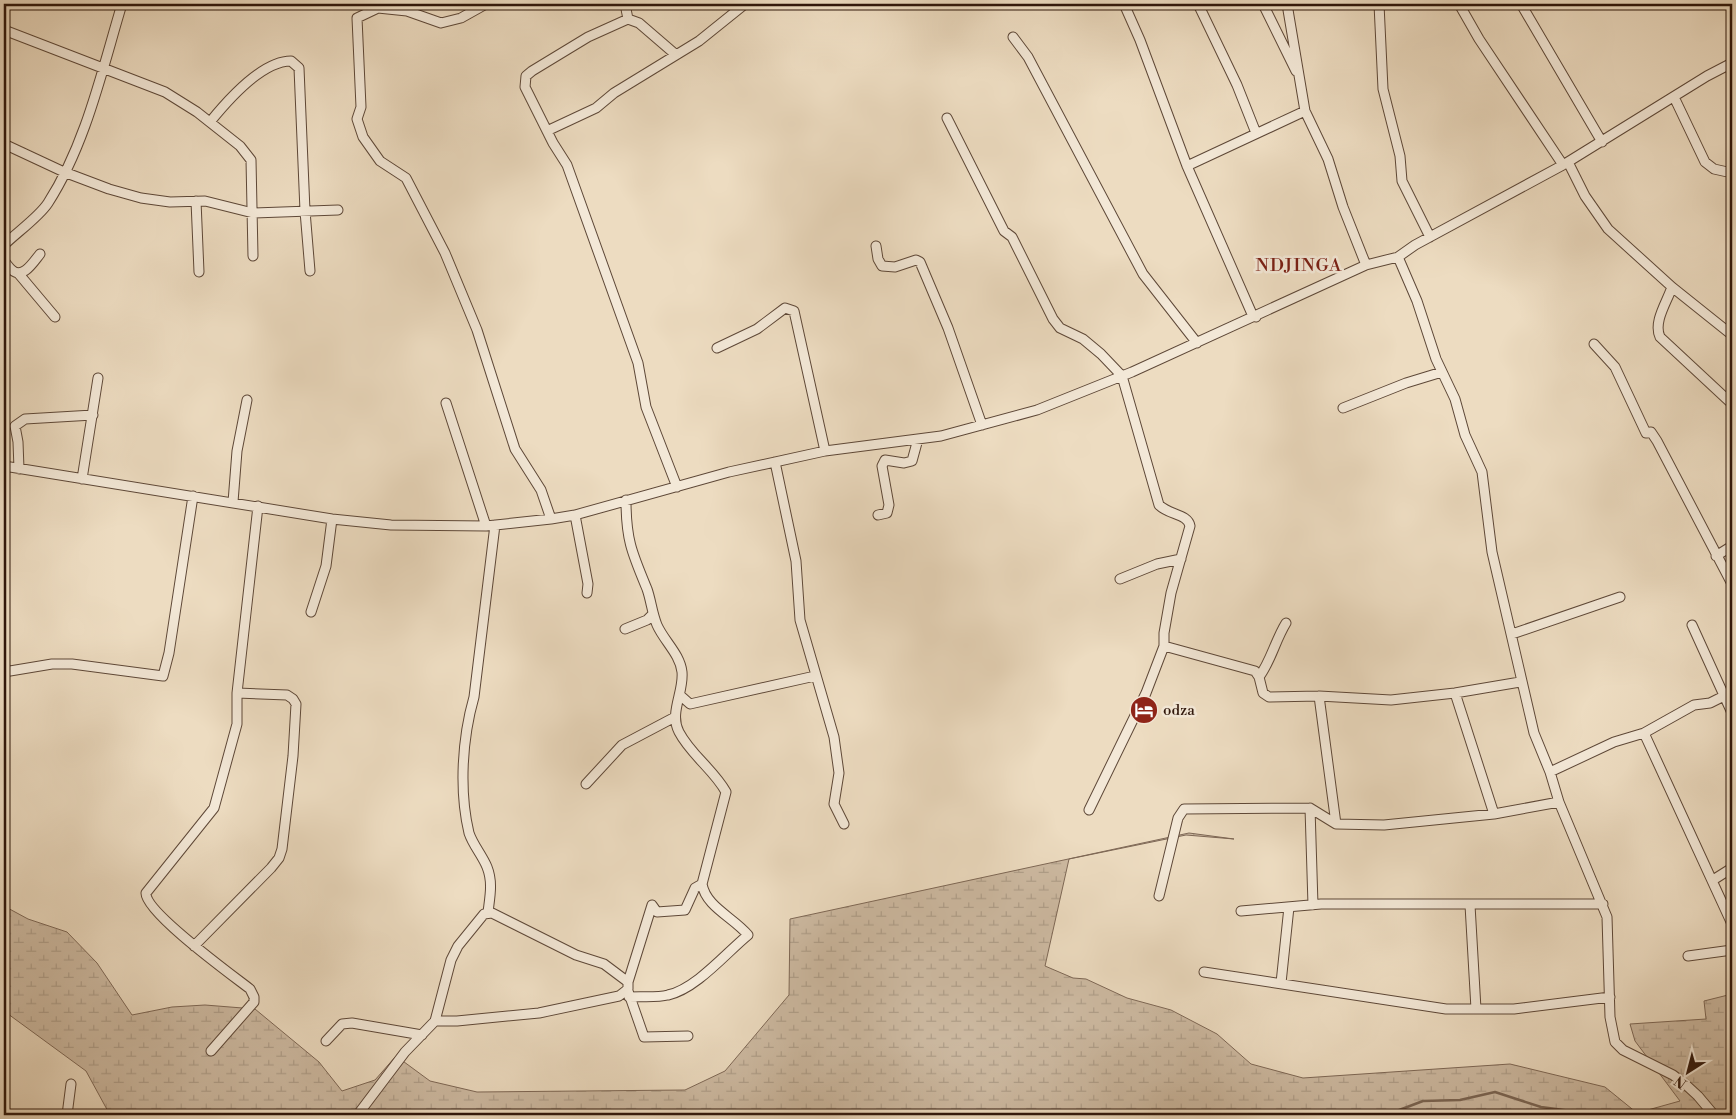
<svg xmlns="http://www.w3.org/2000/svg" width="1736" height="1119" viewBox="0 0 1736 1119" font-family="'Libre Bodoni',serif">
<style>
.wetland{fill:url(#wetland-marsh);stroke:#7e6856}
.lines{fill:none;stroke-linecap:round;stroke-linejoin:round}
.stream{stroke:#7a6553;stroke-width:2.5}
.minor-casing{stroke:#5e4838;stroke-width:11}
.minor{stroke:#f3e8d7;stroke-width:9}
.labels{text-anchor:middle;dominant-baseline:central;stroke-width:5;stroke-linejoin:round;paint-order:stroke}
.poi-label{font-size:15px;fill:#2f160b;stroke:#f3e8d7;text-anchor:start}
.quarter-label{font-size:18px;letter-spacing:1px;fill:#7a1f14;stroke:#f3e8d7}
</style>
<defs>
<pattern id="wetland-marsh" width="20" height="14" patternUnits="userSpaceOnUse" patternTransform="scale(1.25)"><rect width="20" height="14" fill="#cdbaa2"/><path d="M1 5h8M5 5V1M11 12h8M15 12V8" fill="none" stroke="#b09f8a"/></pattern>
</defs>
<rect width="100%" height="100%" fill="#eddcc1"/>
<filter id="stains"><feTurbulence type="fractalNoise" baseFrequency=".004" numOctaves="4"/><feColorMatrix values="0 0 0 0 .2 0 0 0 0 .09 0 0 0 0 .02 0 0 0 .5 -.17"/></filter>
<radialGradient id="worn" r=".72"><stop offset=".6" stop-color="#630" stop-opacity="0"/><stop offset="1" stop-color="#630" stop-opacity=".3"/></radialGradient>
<!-- wetland -->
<path class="wetland" d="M1189,833L1234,839L1186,835L1069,859L1045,966L1073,978L1086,979L1127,998L1171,1010L1217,1034L1251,1064L1303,1078L1510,1064L1605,1087L1637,1113L1680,1101L1635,1041L1630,1024L1706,1019L1704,1001L1732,994V1115H110L86,1071L4,1011V906L28,919L67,932L97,963L132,1015L172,1007L205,1005L255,1009L319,1062L342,1091L375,1080L396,1056L430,1081L477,1092L685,1090L725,1071L789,995L790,919Z"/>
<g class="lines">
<!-- stream -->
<path class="stream" d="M1265,1112H1309L1349,1115
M1386,1115L1423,1101L1460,1100L1495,1092L1541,1107L1601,1115"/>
<defs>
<path id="minor" d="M486,4L461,18L441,23L407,11L378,8L357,18L361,107L357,119L363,137L380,161L406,178L445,253L477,330L515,449L541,490L551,519
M625,4L628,19L639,23L675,54
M1124,4L1140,40L1187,166L1252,314L1256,317
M1263,4L1296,71
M1287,4L1305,111L1328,159L1343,207L1366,265
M1379,4L1383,89L1400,156L1402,181L1430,237
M1459,4L1479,39L1563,165
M1521,4L1602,142
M1199,6L1237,85L1256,133
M628,19L588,37L532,71L526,76L525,87L553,143L567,165L638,363L646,407L677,487
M4,30L165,92L197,112L240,146L251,160L253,256
M1013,37L1028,57L1143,274L1197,343
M1674,97L1705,162L1714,169L1732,173
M947,118L1004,231L1012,237L1053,319L1060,328L1083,339L1101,354L1122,376L1159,505C1169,515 1188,514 1190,526L1171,593L1164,633V646L1146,693L1089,810
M210,122C227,101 262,61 291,61L299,68L305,211L310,271
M549,130L596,108L614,93L699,41L745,4
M4,144L64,172L109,189L141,198L170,202L205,201L253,213L338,210
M1568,162L1585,196L1608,229L1672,287L1732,335
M1187,166L1305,111
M196,201L199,272
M4,245C16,233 39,217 48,203C86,144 102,70 122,4
M876,246L878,259L882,266L895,267L916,260L920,262L948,328L982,425
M1398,257L1417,301L1436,359L1455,399L1465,435L1482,472L1492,552L1534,733L1550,772L1559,802L1607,917L1610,1017L1615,1042L1623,1050L1673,1075L1685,1084L1698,1096L1714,1115
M4,261C7,264 9,268 12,270C23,280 34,261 40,254
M18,273L55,317
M1672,287C1667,302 1653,322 1660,337L1732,404
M1594,344L1615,367L1646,433L1651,432L1657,441L1732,584
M717,348L757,329L785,308L794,311L825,451
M446,403L486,526
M1343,408L1406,383L1442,372
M775,462L796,561L800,620L834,737L839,773L834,804L844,824
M4,466L332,519L391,525L486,526L551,519L575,515L729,472L825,451L941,436L1037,410L1132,372L1366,265L1398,257L1415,245L1563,165L1707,76L1732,63
M19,469L18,442L15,426L25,419L93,415
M82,479L98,378
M626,500C626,540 632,553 647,589C651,600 652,613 657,625C664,641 680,654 682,672C684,692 669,713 679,732C691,755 714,770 726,792L702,884L695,888L685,910L657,912L652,905
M233,502L237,451L247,400
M575,515L588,584L587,593
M878,515L887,513L889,505L882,466L885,460L904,463L912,461L918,439
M1716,556L1732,546
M1120,579L1157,564L1181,559
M311,612L326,566L332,519
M1692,625L1732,713
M625,629L647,620L653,614
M1512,634L1620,597
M1164,646L1255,671L1259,677L1263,693L1269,697L1319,696L1391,700L1455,693L1520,682
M4,672L52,664H72L163,676L169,653L193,496
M1259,677C1271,661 1275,641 1286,623
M1455,693L1494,814
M681,696L690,704L815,676
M1319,696L1336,824
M1644,733L1694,705L1710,703L1732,692
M1550,772L1614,742L1644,733L1732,924
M586,784L622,745L675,717
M1310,808L1313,905
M1713,880L1732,868
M1159,896L1178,818L1184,809L1310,808L1336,824L1384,825L1494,814L1559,802
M1470,905L1476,1009
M1241,911L1321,904H1603
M488,912C490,896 493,882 487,867C482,855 473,845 469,833C459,791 462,739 474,697L495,525
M194,946L271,868L279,858L282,849L293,756L296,704L293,699L287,695L237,693
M1688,956L1732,950
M1204,972L1446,1009H1514L1610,997
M1281,983L1289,907
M628,991L644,1037L688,1036
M629,997C642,996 656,998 668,995C696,989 726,953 748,935C733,917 706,907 702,884
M435,1021H457L539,1013L619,996L628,989V982L652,905
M326,1041L342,1024L352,1023L422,1035
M211,1051L254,1002V997L250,989C232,975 145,912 146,893L214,808L237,724V693L258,506
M359,1113L405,1052L435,1021L451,960L458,946L484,914L492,913L576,955L604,964L628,982
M67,1115L71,1084"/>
</defs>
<!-- minor casing -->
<use href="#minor" class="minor-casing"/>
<!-- minor -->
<use href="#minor" class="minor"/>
</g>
<!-- icons -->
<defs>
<symbol id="hotel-disc" viewBox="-11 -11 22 22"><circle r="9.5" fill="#8f2418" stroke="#f3e8d7"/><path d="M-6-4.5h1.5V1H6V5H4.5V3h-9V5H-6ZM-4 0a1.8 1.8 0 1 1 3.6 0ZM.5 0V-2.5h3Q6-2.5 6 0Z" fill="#fff"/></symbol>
</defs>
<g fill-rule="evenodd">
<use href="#hotel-disc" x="1128" y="694" width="32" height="32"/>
</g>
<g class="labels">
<!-- poi labels -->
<g class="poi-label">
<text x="1163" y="710">odza</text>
</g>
<!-- quarter labels -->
<g class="quarter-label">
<text x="1299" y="265">NDJINGA</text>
</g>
</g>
<!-- margin -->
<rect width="1736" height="1119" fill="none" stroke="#eddcc1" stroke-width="20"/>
<rect x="5" y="5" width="1726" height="1109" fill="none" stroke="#2f160b" stroke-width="2.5"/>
<rect x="10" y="10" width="1716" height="1099" fill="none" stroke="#2f160b"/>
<!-- north arrow -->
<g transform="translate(1688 1072) rotate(216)" stroke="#f3e8d7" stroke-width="4" paint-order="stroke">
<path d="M0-4L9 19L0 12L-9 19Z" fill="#2f160b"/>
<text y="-8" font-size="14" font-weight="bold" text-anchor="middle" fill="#2f160b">N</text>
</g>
<rect width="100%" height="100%" filter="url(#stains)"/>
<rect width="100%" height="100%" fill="url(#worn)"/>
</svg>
